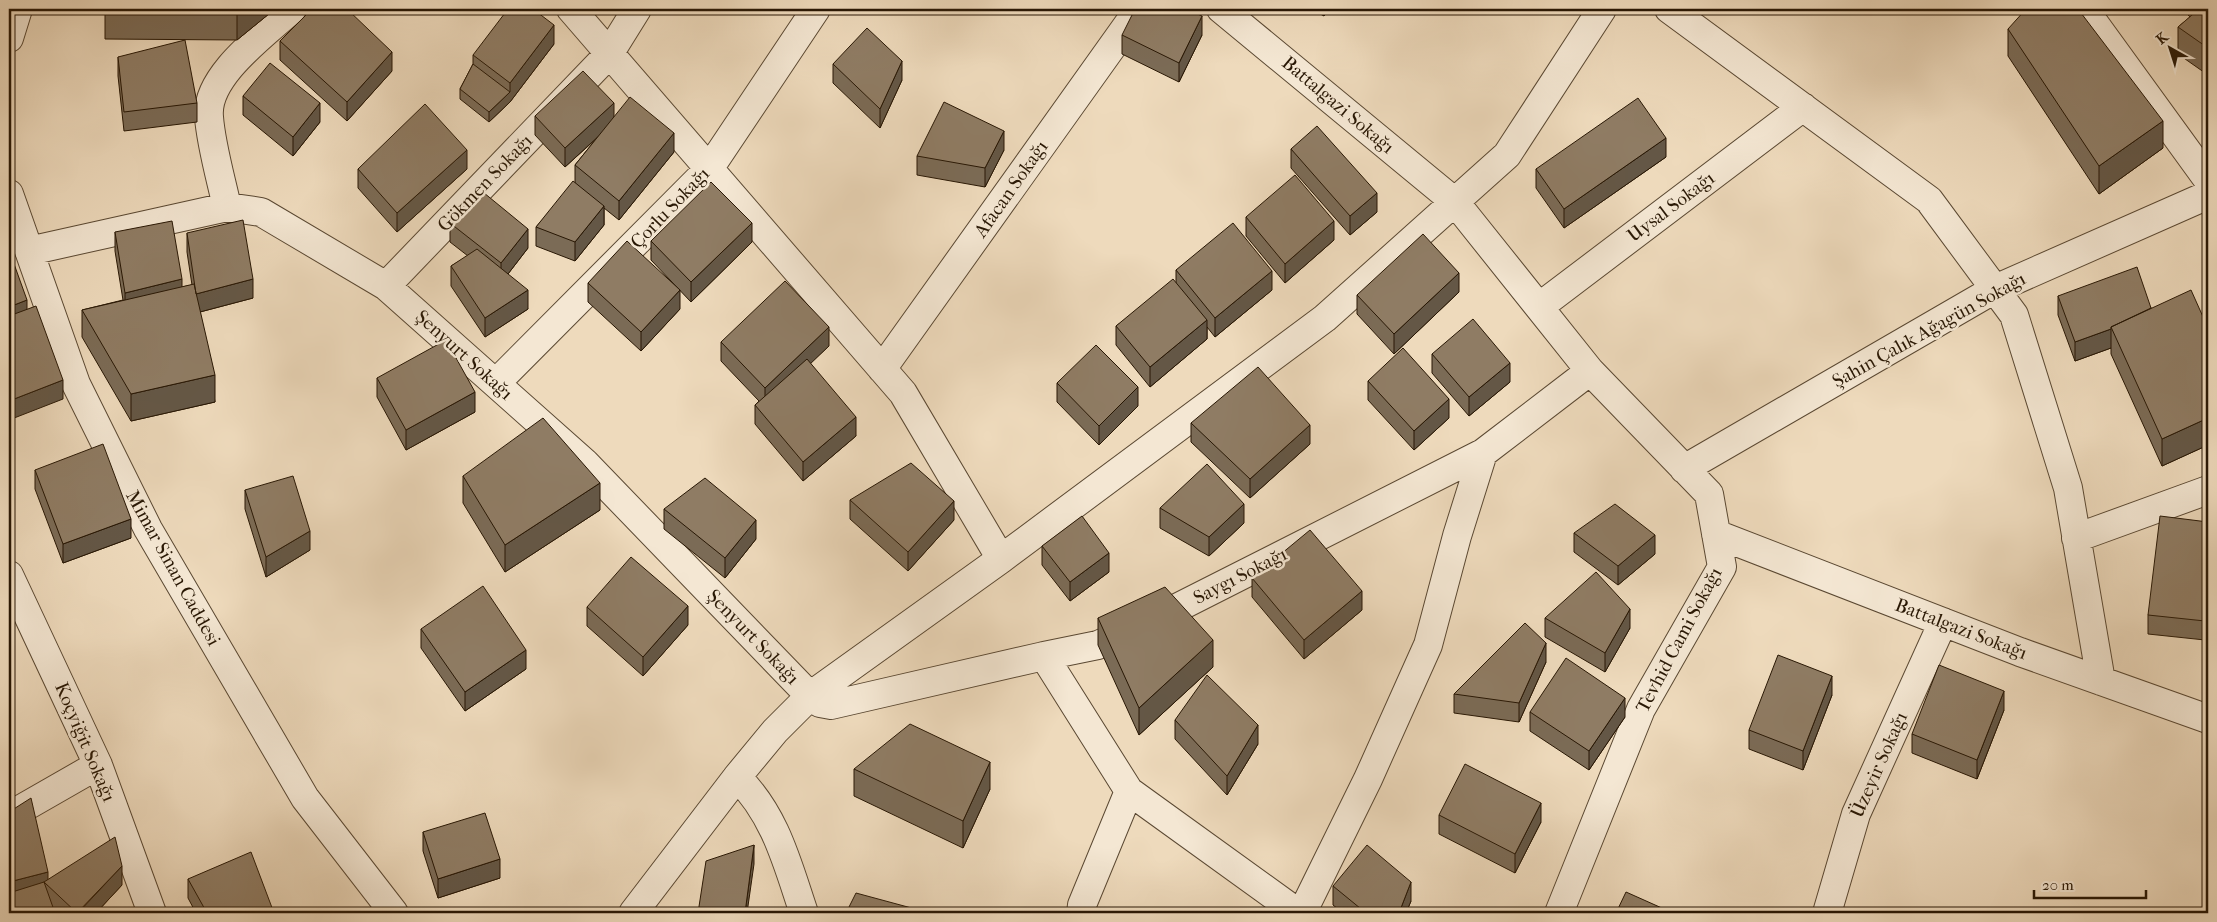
<svg xmlns="http://www.w3.org/2000/svg" width="2217" height="922" viewBox="0 0 2217 922" font-family="'IM FELL French Canon',serif">
<style>
.lines{fill:none;stroke-linecap:round;stroke-linejoin:round}
.minor-casing{stroke:#5a4832;stroke-width:30}
.minor{stroke:#f4e7d3;stroke-width:28}
.wall{fill:#7b6b56;stroke:#281704}
.shaded-wall{fill:#645746;stroke:#281704}
.building{fill:#8f7c64;stroke:#281704}
.labels{text-anchor:middle;dominant-baseline:central;stroke-width:5;stroke-linejoin:round;paint-order:stroke}
.street-label{font-size:19px;fill:#281704;stroke:#f4e7d3}
</style>
<rect width="100%" height="100%" fill="#eedabc"/>
<filter id="stains"><feTurbulence type="fractalNoise" baseFrequency=".004" numOctaves="4"/><feColorMatrix values="0 0 0 0 .2 0 0 0 0 .09 0 0 0 0 .02 0 0 0 .5 -.17"/></filter>
<radialGradient id="worn" r=".72"><stop offset=".6" stop-color="#630" stop-opacity="0"/><stop offset="1" stop-color="#630" stop-opacity=".3"/></radialGradient>
<g class="lines">
<defs>
<path id="minor" d="M571,9L903,393L1001,559
M1221,9L1455,202L1590,371L1483,453L1457,536L1428,645L1368,779L1302,913
M1669,9L1929,200L2014,315L2068,488L2101,681
M2084,9L2208,180
M9,38L18,9
M9,194L76,384L148,529L305,798L394,913
M227,207C221,179 211,145 209,117C205,76 265,34 292,9
M29,251L227,207L261,212L386,286L585,463L810,696L820,703L831,705L1044,656L1129,791
M386,286L609,54L637,9
M1539,307L1803,107
M882,369L1139,9
M496,383L709,169L816,9
M1684,469L1995,289L2208,195
M1716,534L2020,652L2208,719
M2076,538L2208,490
M9,575L98,765L152,913
M1044,656L1098,645L1165,614L1483,453
M737,777C776,816 787,863 804,913
M9,816L98,765
M633,913L737,777L775,731L810,696L1001,559L1325,318L1507,155L1602,9
M1081,913L1082,905L1129,791L1298,913
M1559,913L1641,709L1722,567L1709,494L1590,371
M1827,913L1856,814L1943,622"/>
</defs>
<!-- minor casing -->
<use href="#minor" class="minor-casing"/>
<!-- minor -->
<use href="#minor" class="minor"/>
</g>
<!-- wall -->
<path class="wall" d="M105,9H275L237,40L105,39Z
M1311,9H1328L1324,16Z
M2182,9H2208V75L2178,54V27L2190,17Z
M2008,29L2163,148L2099,194L2008,56Z
M1122,35H1202L1179,82L1122,54Z
M280,41L392,71L347,121L280,60Z
M554,44L510,102L489,122L460,99V89L473,64V55Z
M118,57L197,103V122L124,131L118,76Z
M833,64L902,80L880,128L833,83Z
M243,96L320,122L293,156L243,115Z
M535,116L614,117L674,152L619,220L604,208V225L575,261L536,246V227L575,183V165L596,139L565,167L535,135Z
M1291,149L1377,212L1350,235L1291,168Z
M1004,150L985,187L917,175V156Z
M1666,157L1564,228L1536,188V169Z
M358,169H467L397,232L358,188Z
M1246,217L1334,240L1285,283L1246,236Z
M450,223L528,248L508,274L528,309L485,337L451,286V266L468,256L450,242Z
M115,232L182,287L192,285L187,252V233L253,298L200,312L215,402L131,421L82,337V310L123,300L115,251Z
M651,241L752,242L691,302L651,260Z
M1176,270L1272,290L1215,337L1207,327V339L1150,387L1116,345V326L1176,283Z
M588,283L680,309L641,351L588,302Z
M1459,292L1394,354L1357,314V295Z
M2058,296L2151,308L2208,328V445L2162,466L2111,354V348L2075,361L2058,315Z
M721,342L829,346L810,363L856,436L803,481L755,424V405L759,401L721,361Z
M1432,354L1510,382L1469,416L1432,373Z
M377,378L475,412L406,450L377,397Z
M1368,381L1449,418L1414,450L1368,400Z
M1057,383L1138,406L1099,445L1057,402Z
M1191,423L1310,444L1250,498L1191,442Z
M35,470L131,538L63,563L35,489Z
M463,476L600,510L505,572L463,503Z
M245,490L310,550L266,577L245,509Z
M850,500L954,520L908,571L850,519Z
M1160,508L1244,523L1209,556L1160,528Z
M664,509L756,539L725,578L664,529Z
M2208,522V614L2205,640L2148,634V615Z
M1574,533L1655,554L1618,585L1574,552Z
M1042,546L1109,572L1070,601L1042,565Z
M1252,578L1362,610L1304,659L1252,597Z
M587,607L688,625L643,676L587,626Z
M1098,618L1213,667L1139,735L1098,645Z
M1545,618L1630,628L1605,672L1545,637Z
M421,629L526,669L465,711L421,648Z
M1546,662L1519,722L1454,713V694Z
M1832,695L1803,770L1749,749V730Z
M2004,710L1977,779L1912,753V734Z
M1530,712L1625,717L1589,770L1530,731Z
M1175,720L1258,744L1227,795L1175,739Z
M854,769L990,789L963,848L854,796Z
M1439,815L1541,822L1515,873L1439,834Z
M423,832L500,878L438,898L423,851Z
M188,879L274,913H196L188,898Z
M48,880L122,885L96,913H57L54,910L9,913Z
M1333,886L1411,901L1406,913H1343L1333,905Z"/>
<!-- shaded-wall -->
<path class="shaded-wall" d="M237,9H275L237,40Z
M1324,9H1328L1324,16Z
M1202,16V35L1179,82V63Z
M554,25V44L510,102L489,122V112L510,92V83Z
M392,52V71L347,121V102Z
M902,61V80L880,128V109Z
M320,103V122L293,156V137Z
M614,103V122L565,167V148Z
M2163,121V148L2099,194V166Z
M1004,131V150L985,187V168Z
M674,133V152L619,220V201Z
M1666,138V157L1564,228V209Z
M467,150V169L397,232V213Z
M1377,193V212L1350,235V216Z
M604,206V225L575,261V242Z
M1334,221V240L1285,283V264Z
M752,223V242L691,302V282Z
M528,229V248L501,283V263Z
M1272,271V290L1215,337V318Z
M1459,273V292L1394,354V334Z
M182,279V298L125,312V293Z
M253,279V298L196,313V294Z
M528,290V309L485,337V318Z
M680,290V309L641,351V332Z
M27,300V319L9,326V307Z
M1207,320V339L1150,387V367Z
M829,327V346L765,407V388Z
M2111,329V348L2075,361V342Z
M1510,363V382L1469,416V397Z
M215,375V402L131,421V394Z
M63,380V399L9,420V401Z
M1138,387V406L1099,445V426Z
M475,392V412L406,450V430Z
M1449,399V418L1414,450V431Z
M856,417V436L803,481V462Z
M2208,418V445L2162,466V439Z
M1310,425V444L1250,498V479Z
M600,483V510L505,572V545Z
M954,501V520L908,571V552Z
M1244,504V523L1209,556V537Z
M131,519V538L63,563V544Z
M756,520V539L725,578V558Z
M310,531V550L266,577V557Z
M1655,535V554L1618,585V566Z
M1109,553V572L1070,601V582Z
M1362,591V610L1304,659V640Z
M2208,595V614L2205,640V621Z
M688,606V625L643,676V657Z
M1630,609V628L1605,672V653Z
M1213,640V667L1139,735V708Z
M1546,643V662L1519,722V703Z
M526,650V669L465,711V692Z
M1832,676V695L1803,770V751Z
M2004,691V710L1977,779V760Z
M1625,698V717L1589,770V751Z
M1258,725V744L1227,795V776Z
M990,762V789L963,848V821Z
M1541,803V822L1515,873V854Z
M754,845V864L747,913H745Z
M500,859V878L438,898V879Z
M122,866V885L96,913H78Z
M48,872V886L44,882L9,901V882Z
M1411,882V901L1406,913H1399Z"/>
<!-- building -->
<path class="building" d="M312,9H347L392,52L347,102L280,41Z
M508,9H533L554,25L510,83L473,55Z
M1135,9H1187L1202,16L1179,63L1122,35Z
M2026,9H2078L2163,121L2099,166L2008,29Z
M2199,9H2208V48L2178,27Z
M867,28L902,61L880,109L833,64Z
M185,40L197,103L124,112L118,57Z
M270,63L320,103L293,137L243,96Z
M473,64L510,92L489,112L460,89Z
M583,71L614,103L565,148L535,116Z
M630,97L674,133L619,201L575,165Z
M1638,98L1666,138L1564,209L1536,169Z
M944,102L1004,131L985,168L917,156Z
M425,104L467,150L397,213L358,169Z
M1317,126L1377,193L1350,216L1291,149Z
M1295,175L1334,221L1285,264L1246,217Z
M573,181L604,206L575,242L536,227Z
M711,182L752,223L691,282L651,241Z
M478,188L528,229L501,263L450,223Z
M243,220L253,279L196,294L187,233Z
M172,221L182,279L125,293L115,232Z
M1233,223L1272,271L1215,318L1176,270Z
M1423,234L1459,273L1394,334L1357,295Z
M627,241L680,290L641,332L588,283Z
M477,249L528,290L485,318L451,266Z
M9,250L27,300L9,307Z
M2137,267L2151,308L2111,327V329L2075,342L2058,296Z
M1173,279L1207,320L1150,367L1116,326Z
M785,281L829,327L765,388L721,342Z
M194,284L215,375L131,394L82,310Z
M2191,290L2208,328V418L2162,439L2111,327Z
M36,306L63,380L9,401V316Z
M1473,319L1510,363L1469,397L1432,354Z
M446,340L475,392L406,430L377,378Z
M1096,345L1138,387L1099,426L1057,383Z
M1403,348L1449,399L1414,431L1368,381Z
M807,359L856,417L803,462L755,405Z
M1258,367L1310,425L1250,479L1191,423Z
M543,418L600,483L505,545L463,476Z
M103,444L131,519L63,544L35,470Z
M911,463L954,501L908,552L850,500Z
M1207,464L1244,504L1209,537L1160,508Z
M293,476L310,531L266,557L245,490Z
M705,478L756,520L725,558L664,509Z
M1615,504L1655,535L1618,566L1574,533Z
M1082,516L1109,553L1070,582L1042,546Z
M2160,516L2208,522V595L2205,621L2148,615Z
M1310,530L1362,591L1304,640L1252,578Z
M631,557L688,606L643,657L587,607Z
M1596,572L1630,609L1605,653L1545,618Z
M483,586L526,650L465,692L421,629Z
M1165,587L1213,640L1139,708L1098,618Z
M1525,623L1546,643L1519,703L1454,694Z
M1778,655L1832,676L1803,751L1749,730Z
M1566,658L1625,698L1589,751L1530,712Z
M1939,665L2004,691L1977,760L1912,734Z
M1207,675L1258,725L1227,776L1175,720Z
M910,724L990,762L963,821L854,769Z
M1465,764L1541,803L1515,854L1439,815Z
M31,798L48,872L9,882V812Z
M485,813L500,859L438,879L423,832Z
M115,837L122,866L77,913L44,882Z
M754,845L745,913H698L706,861Z
M1367,845L1411,882L1399,913H1366L1333,886Z
M251,852L274,913H207L188,879Z
M44,882L55,913H9V893Z
M1626,892L1673,913H1616Z
M856,893L930,913H846Z"/>
<g class="labels">
<!-- street labels -->
<g class="street-label">
<text transform="translate(1338 105) rotate(40)">Battalgazi Sokağı</text>
<text transform="translate(485 183) rotate(-46)">Gökmen Sokağı</text>
<text transform="translate(1011 189) rotate(-55)">Afacan Sokağı</text>
<text transform="translate(1671 207) rotate(-37)">Uysal Sokağı</text>
<text transform="translate(670 208) rotate(-46)">Çorlu Sokağı</text>
<text transform="translate(1929 330) rotate(-29)">Şahin Çalık Ağagün Sokağı</text>
<text transform="translate(464 355) rotate(42)">Şenyurt Sokağı</text>
<text transform="translate(173 568) rotate(61)">Mimar Sinan Caddesi</text>
<text transform="translate(1240 576) rotate(-27)">Saygı Sokağı</text>
<text transform="translate(1961 629) rotate(21)">Battalgazi Sokağı</text>
<text transform="translate(753 637) rotate(46)">Şenyurt Sokağı</text>
<text transform="translate(1679 640) rotate(-62)">Tevhid Cami Sokağı</text>
<text transform="translate(85 742) rotate(67)">Koçyiğit Sokağı</text>
<text transform="translate(1879 765) rotate(-66)">Üzeyir Sokağı</text>
</g>
</g>
<!-- margin -->
<rect width="2217" height="922" fill="none" stroke="#eedabc" stroke-width="30"/>
<rect x="10" y="10" width="2197" height="902" fill="none" stroke="#281704" stroke-width="2.5"/>
<rect x="15" y="15" width="2187" height="892" fill="none" stroke="#281704"/>
<!-- north arrow -->
<g transform="translate(2170 48) rotate(321)" stroke="#f4e7d3" stroke-width="4" paint-order="stroke">
<path d="M0-4L9 19L0 12L-9 19Z" fill="#281704"/>
<text y="-8" font-size="14" font-weight="bold" text-anchor="middle" fill="#281704">K</text>
</g>
<!-- scale -->
<path d="M2034 890v8h112v-8" fill="none" stroke="#281704" stroke-width="2.5"/>
<text x="2042" y="890" font-size="15" fill="#281704" stroke="#f4e7d3" stroke-width="4" paint-order="stroke">20 m</text>
<rect width="100%" height="100%" filter="url(#stains)"/>
<rect width="100%" height="100%" fill="url(#worn)"/>
</svg>
